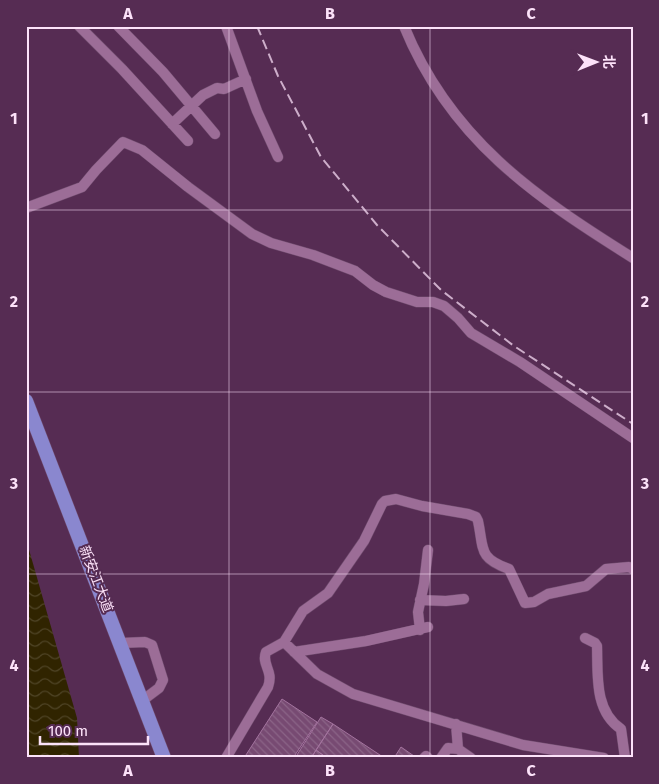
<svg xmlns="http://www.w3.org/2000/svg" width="659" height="784" viewBox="0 0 659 784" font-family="'Fira Sans','Noto Sans SC',sans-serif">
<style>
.water{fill:url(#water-waves)}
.building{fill:url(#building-back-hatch);stroke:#a3739e}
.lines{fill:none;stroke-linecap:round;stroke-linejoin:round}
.minor-casing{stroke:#704c6e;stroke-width:11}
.major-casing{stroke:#704c6e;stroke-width:15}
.minor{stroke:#9c6d97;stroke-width:10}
.major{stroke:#8a87cf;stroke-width:14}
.rail{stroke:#cdaeca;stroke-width:2;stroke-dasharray:10 5;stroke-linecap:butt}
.grid{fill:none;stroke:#fce2f9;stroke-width:1;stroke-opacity:0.55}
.labels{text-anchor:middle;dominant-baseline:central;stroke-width:4;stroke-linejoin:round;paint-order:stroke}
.street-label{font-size:14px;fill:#fce2f9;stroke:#562c53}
.neatline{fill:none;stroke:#fce2f9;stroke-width:2}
.grid-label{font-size:16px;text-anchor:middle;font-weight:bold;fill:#fce2f9}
</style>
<defs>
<pattern id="water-waves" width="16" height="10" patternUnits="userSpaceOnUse" patternTransform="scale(1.25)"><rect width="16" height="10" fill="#302400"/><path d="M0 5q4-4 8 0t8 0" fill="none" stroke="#4f4426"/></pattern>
<pattern id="building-back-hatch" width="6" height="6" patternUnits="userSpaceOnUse" patternTransform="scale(1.25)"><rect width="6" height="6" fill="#774a72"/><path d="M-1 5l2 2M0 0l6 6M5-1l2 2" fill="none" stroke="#8b6487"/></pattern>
</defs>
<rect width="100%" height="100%" fill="#562c53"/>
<!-- water -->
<path class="water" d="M26,539L77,718L79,758H26Z"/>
<!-- building -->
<path class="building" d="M282,699L317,722L293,758H244Z
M321,717L333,724L311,758H295Z
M333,724L383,757V758H327L316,750Z
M401,747L414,756L413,758H394Z
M316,750L327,758H311Z"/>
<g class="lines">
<defs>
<path id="minor" d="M79,26L122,69L188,141
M118,26L163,72L215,134
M226,26L257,111L278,157
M404,26C450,139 534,196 633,258
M172,124L203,95L217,88L224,89L246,79
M26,208L82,187L96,170L123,142L142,150L188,187L252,234L271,243L313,255L355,271L373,285L386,292L417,302H433L444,306L458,318L471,333L520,362L633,438
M420,600L446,601L464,599
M420,630L418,612L424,584L428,550
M585,638L595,643L597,646C598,675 594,711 621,729L625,758
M284,642L317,674L353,694L523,745L604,758
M121,643L145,642L152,645L163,680L159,688L143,700
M294,652L366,641L428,627
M456,724L458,749
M458,749L471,758
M226,758L268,687C274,670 261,665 266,652L284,642L303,611L328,593L364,541L382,504L385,501L396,499L422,506L468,514L476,517L478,521C484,549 478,558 509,569L525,603L534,602L548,594L586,586L606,569L629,567L633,569
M424,758L426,756L428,758
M441,758L448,748L458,749"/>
<path id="major" d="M26,401L164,758"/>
</defs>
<!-- minor casing -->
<use href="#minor" class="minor-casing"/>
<!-- major casing -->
<use href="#major" class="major-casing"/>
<!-- minor -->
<use href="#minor" class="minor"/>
<!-- major -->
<use href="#major" class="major"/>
<!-- rail -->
<path class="rail" d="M257,26L278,76L321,157L377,225L441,290L514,346L633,424"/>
</g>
<!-- grid -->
<path class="grid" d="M229,26V758M430,26V758M26,210H633M26,392H633M26,574H633"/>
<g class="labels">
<!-- street labels -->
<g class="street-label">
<text transform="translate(96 579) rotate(69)">新安江大道</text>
</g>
</g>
<!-- border -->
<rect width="659" height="784" fill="none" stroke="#562c53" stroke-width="55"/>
<!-- north arrow -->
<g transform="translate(596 62) rotate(89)" stroke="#562c53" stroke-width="4" paint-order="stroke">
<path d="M0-4L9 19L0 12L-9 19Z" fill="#fce2f9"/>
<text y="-8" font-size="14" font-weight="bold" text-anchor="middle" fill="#fce2f9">北</text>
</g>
<!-- scale -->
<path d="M40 736v8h108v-8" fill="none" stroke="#fce2f9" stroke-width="2.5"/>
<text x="48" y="736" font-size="15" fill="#fce2f9" stroke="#562c53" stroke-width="4" paint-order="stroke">100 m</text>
<rect x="28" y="28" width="604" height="728" class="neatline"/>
<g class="grid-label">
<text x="128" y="19">A</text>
<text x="330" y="19">B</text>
<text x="531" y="19">C</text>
<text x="14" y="124">1</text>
<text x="645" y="124">1</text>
<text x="14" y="307">2</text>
<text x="645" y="307">2</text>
<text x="14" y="489">3</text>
<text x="645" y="489">3</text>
<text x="14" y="671">4</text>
<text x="645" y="671">4</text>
<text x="128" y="776">A</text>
<text x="330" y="776">B</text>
<text x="531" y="776">C</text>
</g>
</svg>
